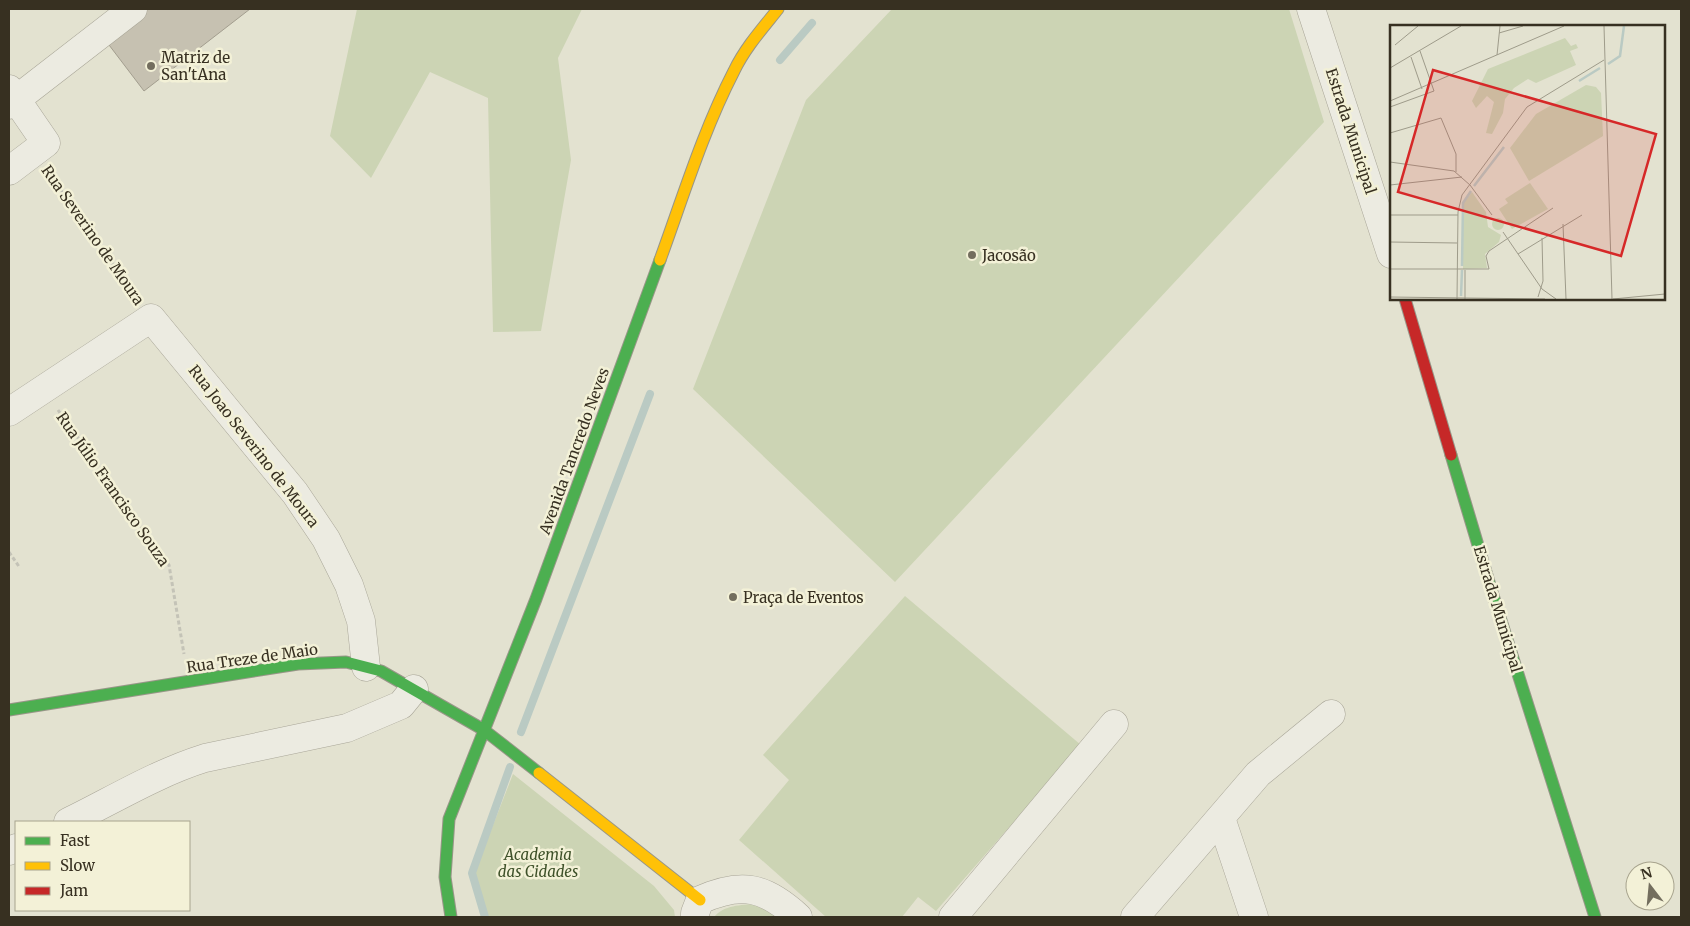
<svg xmlns="http://www.w3.org/2000/svg" width="1690" height="926" viewBox="0 0 1690 926" font-family="Merriweather,serif">
<style>
.green{fill:#ccd4b4}
.lines{fill:none;stroke-linecap:round;stroke-linejoin:round}
.stream{stroke:#bacac3;stroke-width:8}
.building{fill:#c6c1b1;stroke:#a39e8f}
.street-casing{stroke:#a9a698;stroke-width:29}
.fast-casing{stroke:#989688;stroke-width:13}
.slow-casing{stroke:#989688;stroke-width:13}
.jam-casing{stroke:#989688;stroke-width:13}
.path{stroke:#c4c3b7;stroke-width:3;stroke-dasharray:4 2.5;stroke-linecap:butt}
.street{stroke:#ecebe1;stroke-width:28}
.fast{stroke:#4caf50;stroke-width:11}
.slow{stroke:#ffc107;stroke-width:11}
.jam{stroke:#c62828;stroke-width:11}
.poi-dot{fill:#736e5e;stroke:#f3f1d7;stroke-width:2}
.labels{text-anchor:middle;dominant-baseline:central;stroke-width:5;stroke-linejoin:round;paint-order:stroke}
.poi-label{font-size:15px;fill:#373021;stroke:#f3f1d7;text-anchor:start}
.street-label{font-size:15px;fill:#373021;stroke:#f3f1d7}
.park-label{font-size:15px;font-style:italic;fill:#3e5129;stroke:#f3f1d7}
.inset-river{fill:none;stroke:#bacac3;stroke-width:2.5}
.inset-road{fill:none;stroke:#9e9b8a;stroke-width:1}
.view{fill:#d62828;fill-opacity:0.15;stroke:#d62828;stroke-width:2.5}
.inset-edge{fill:none;stroke:#373021;stroke-width:2.5}
</style>
<rect width="100%" height="100%" fill="#e3e2d0"/>
<!-- green -->
<path class="green" d="M357,9H582L558,58L571,160L541,331L493,332L488,98L430,72L371,178L330,136Z
M892,9H1289L1324,122L895,582L693,389L806,100Z
M905,596L1081,745L936,911L918,897L902,917H826L739,840L789,780L763,755Z
M513,774L654,886L674,910L675,917H485L473,876Z
M756,904L782,917H714C724,905 741,905 756,904Z"/>
<g class="lines">
<!-- stream -->
<path class="stream" d="M780,60L812,23
M521,732L650,394
M485,917L472,873L510,767"/>
</g>
<!-- building -->
<path class="building" d="M148,9H250L144,91L106,41Z"/>
<g class="lines">
<defs>
<path id="street" d="M1311,9L1391,254
M9,89L46,143L9,171
M9,105L133,9
M9,412L151,318L295,493L326,539L349,585L361,621L366,667
M1221,818L1254,917
M68,822C113,800 157,773 205,758L347,728L401,705L414,689
M9,851L16,848
M695,917V913L700,900C742,881 765,887 798,917
M953,917L1114,724
M1135,917L1258,774L1331,714"/>
<path id="fast" d="M1451,455L1492,592L1595,917
M9,710L298,664L346,662L381,671L484,730L539,773
M451,917L445,877L449,819L536,599L660,260"/>
<path id="slow" d="M660,260C683,197 703,131 734,71C745,48 762,29 778,9
M539,773L700,900"/>
<path id="jam" d="M1405,299L1451,455"/>
</defs>
<!-- street casing -->
<use href="#street" class="street-casing"/>
<!-- fast casing -->
<use href="#fast" class="fast-casing"/>
<!-- slow casing -->
<use href="#slow" class="slow-casing"/>
<!-- jam casing -->
<use href="#jam" class="jam-casing"/>
<!-- path -->
<path class="path" d="M49,173L136,297
M58,410L169,565L184,654
M9,552L20,568"/>
<!-- street -->
<use href="#street" class="street"/>
<!-- fast -->
<use href="#fast" class="fast"/>
<!-- slow -->
<use href="#slow" class="slow"/>
<!-- jam -->
<use href="#jam" class="jam"/>
</g>
<!-- markers -->
<g class="poi-dot">
<circle cx="151" cy="66" r="5"/>
<circle cx="972" cy="255" r="5"/>
<circle cx="733" cy="597" r="5"/>
</g>
<g class="labels">
<!-- poi labels -->
<g class="poi-label">
<text x="161" y="57">Matriz de<tspan x="161" dy="17">San'tAna</tspan></text>
<text x="982" y="255">Jacosão</text>
<text x="743" y="597">Praça de Eventos</text>
</g>
<!-- street labels -->
<g class="street-label">
<text transform="translate(1351 131) rotate(72)">Estrada Municipal</text>
<text transform="translate(93 235) rotate(55)">Rua Severino de Moura</text>
<text transform="translate(254 446) rotate(52)">Rua Joao Severino de Moura</text>
<text transform="translate(574 451) rotate(-70)">Avenida Tancredo Neves</text>
<text transform="translate(113 489) rotate(55)">Rua Júlio Francisco Souza</text>
<text transform="translate(1498 609) rotate(73)">Estrada Municipal</text>
<text transform="translate(252 658) rotate(-8)">Rua Treze de Maio</text>
</g>
<!-- park labels -->
<g class="park-label">
<text x="538" y="854">Academia<tspan x="538" dy="17">das Cidades</tspan></text>
</g>
</g>
<!-- overview -->
<g transform="translate(1390 25)">
<rect width="275" height="275" fill="#e3e2d0"/>
<path d="M175,13L181,21L186,19L188,23L180,26L186,40L146,58L138,54L124,63L115,74L113,88L102,109L96,108L104,77L97,71L86,83L82,76L98,44ZM196,60L206,62L211,68L213,111L139,156L120,123L146,89ZM140,158L158,184L122,204L109,184L118,178L115,174ZM82,167L96,187L98,202L111,210L109,217L95,229L97,243L73,244V179ZM102 199a6 6 0 1 1 12 0a6 6 0 1 1-12 0Z" fill="#ccd4b4"/>
<path class="inset-river" d="M218,39L230,31L234,1M189,56L210,43M84,161L114,122M72,241L73,178L81,166M71,271L72,245"/>
<path class="inset-road" d="M214,1L222,274M109,8L133,1M5,20L28,1M107,30L110,1M21,32L32,64M0,43L71,1M0,76L174,1M0,82L44,66L30,26M0,108L51,93L66,129V147M0,137L64,146L80,160L102,190M0,160L72,152M0,190H68M173,199L176,274M113,207L152,264L166,274M0,217L67,218M128,229L192,190M0,244H99L96,231L99,226L163,183M75,245V274M0,272L155,274M148,272L153,256L152,213M67,274L68,187L72,170L137,82L214,35M223,274L275,269"/>
<path class="view" d="M43,45L266,109L231,231L8,167Z"/>
<rect width="275" height="275" class="inset-edge"/>
</g>
<!-- border -->
<rect width="1690" height="926" fill="none" stroke="#373021" stroke-width="20"/>
<!-- legend -->
<rect x="15" y="821" width="175" height="90" fill="#f3f1d7" stroke="#a8a48e"/>
<rect x="25" y="837" width="25" height="8" fill="#4caf50" stroke="#a8a48e"/>
<text x="60" y="846" font-size="15" fill="#373021">Fast</text>
<rect x="25" y="862" width="25" height="8" fill="#ffc107" stroke="#a8a48e"/>
<text x="60" y="871" font-size="15" fill="#373021">Slow</text>
<rect x="25" y="887" width="25" height="8" fill="#c62828" stroke="#a8a48e"/>
<text x="60" y="896" font-size="15" fill="#373021">Jam</text>
<!-- north arrow -->
<g transform="translate(1650 886) rotate(344)"><circle r="24" fill="#f3f1d7" stroke="#a8a48e"/>
<path d="M0-4L9 19L0 12L-9 19Z" fill="#736e5e"/>
<text y="-8" font-size="14" font-weight="bold" text-anchor="middle" fill="#373021">N</text>
</g>
</svg>
